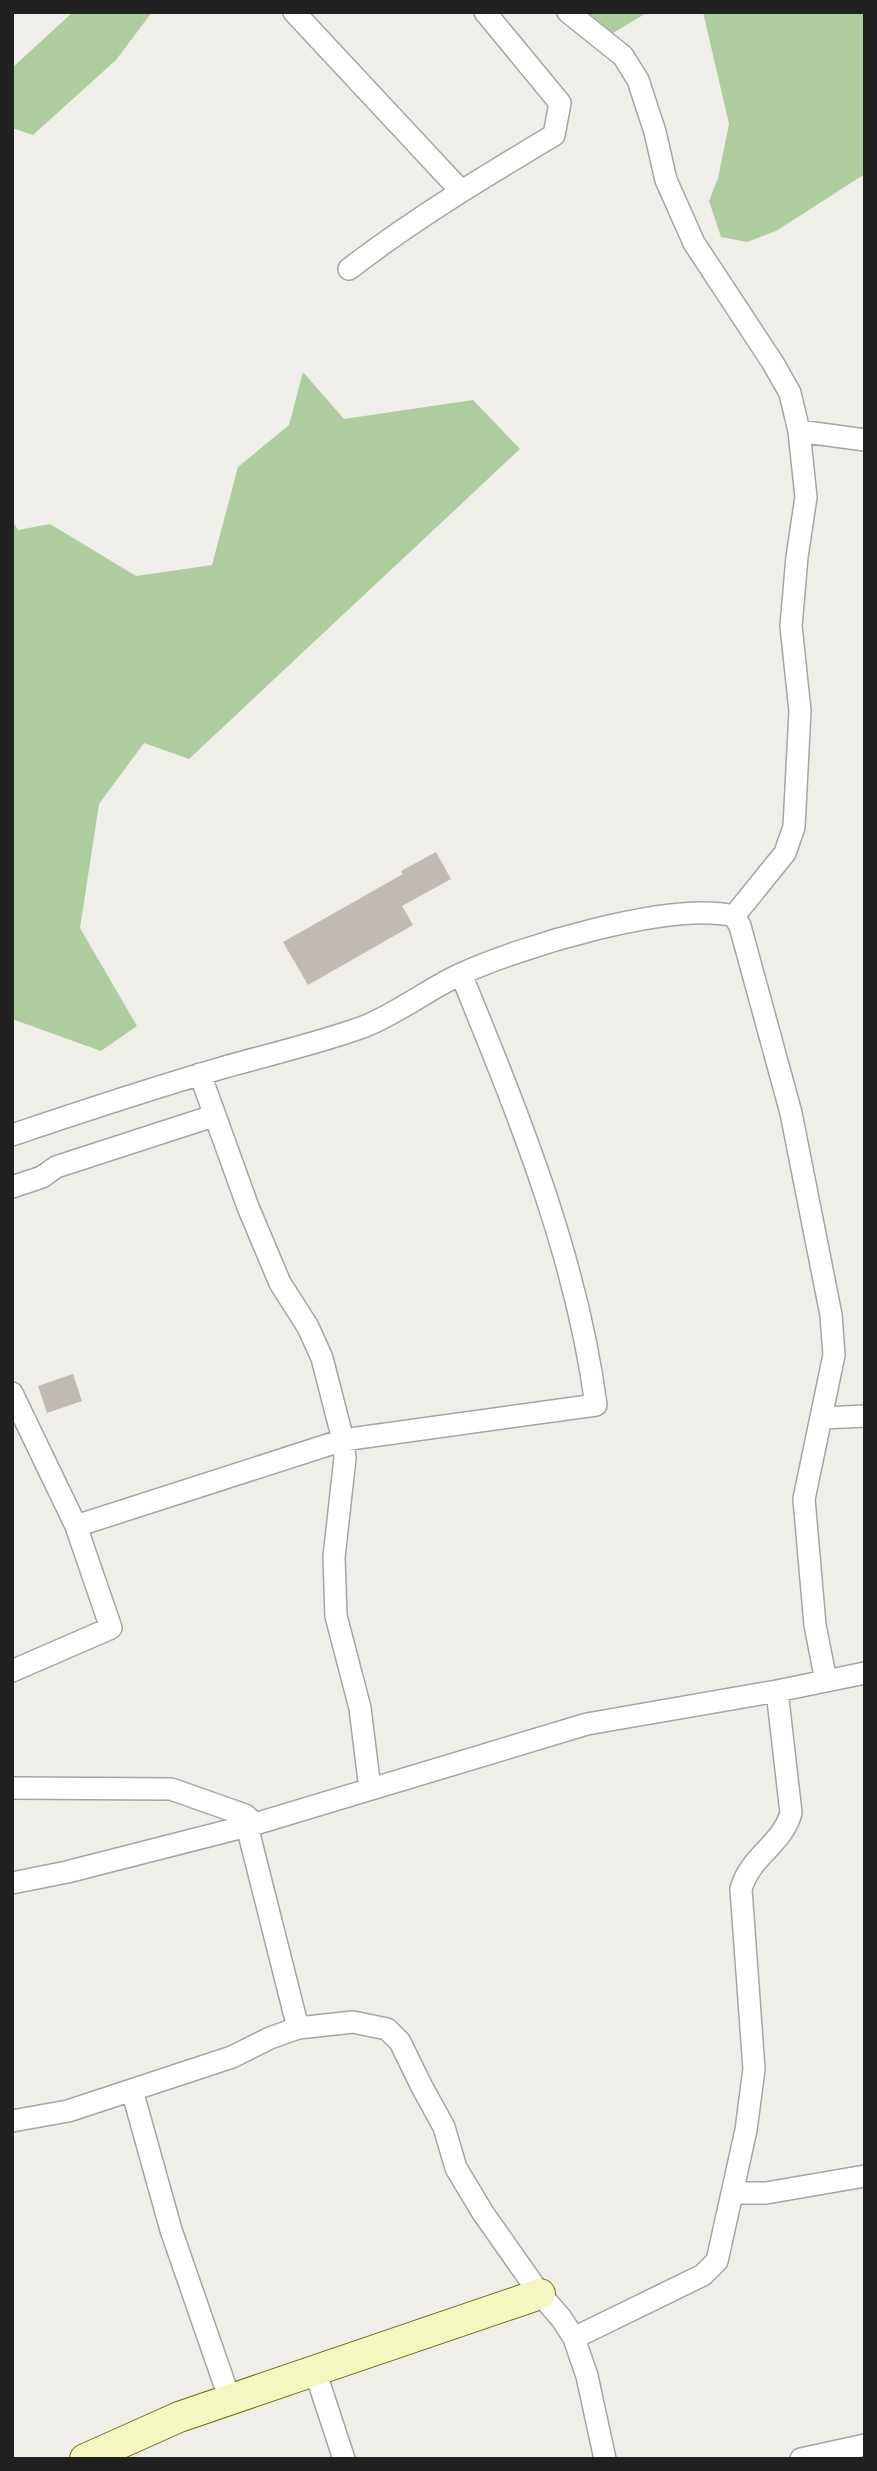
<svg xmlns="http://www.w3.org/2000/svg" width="877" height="2471" viewBox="0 0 877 2471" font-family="Helvetica,sans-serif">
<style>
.forest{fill:#adcd9f}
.building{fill:#c1bab4}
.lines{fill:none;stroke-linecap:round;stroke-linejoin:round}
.street-casing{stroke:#a5a5a5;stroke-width:24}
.secondary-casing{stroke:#6a740b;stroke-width:32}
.street{stroke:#fff;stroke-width:21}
.secondary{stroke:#f4f7c0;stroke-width:30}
</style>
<rect width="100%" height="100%" fill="#f0eee8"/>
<!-- forest -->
<path class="forest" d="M73,12H152L116,60L33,135L12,128V68Z
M587,12H648L613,33Z
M703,12H865V174L776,231L747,242L721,237L709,201L718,178L729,124Z
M303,372L344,419L473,400L520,449L189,759L144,743L99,804L80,928L137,1026L101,1051L12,1019V520L18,530L50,524L136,576L212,565L238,467L289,425Z"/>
<!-- building -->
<path class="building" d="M436,852L451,879L402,906L413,925L308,985L283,942L403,874L401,871Z
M73,1374L82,1401L47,1413L38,1386Z"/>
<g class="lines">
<defs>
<path id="street" d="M294,12L461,191
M568,12L623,56L638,80L655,132L666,180L694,243L773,363L790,393L799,431L806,497L797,557L791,626L800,711L794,827L785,853L734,916
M349,269C414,219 484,177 554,135L560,103L485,12
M799,431L865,440
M200,1074L248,1207L280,1283L308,1327L322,1358L343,1440L345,1458L334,1557L336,1616L360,1708L370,1789
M12,1135C83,1111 153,1088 225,1067C271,1054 319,1043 363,1027C397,1014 428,989 461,974C522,946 671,901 734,916L740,926L791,1113L831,1315L834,1355L804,1499L815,1625L826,1681
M12,1187L42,1177L56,1167L213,1116
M12,1393L76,1526L111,1628L12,1671
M822,1418L865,1416
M76,1526L343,1440L596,1405C576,1254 518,1114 461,974
M12,1788L171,1789L245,1815L255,1824
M247,1826L298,2028
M12,1883L67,1872L255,1824L587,1724L777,1691L865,1673
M132,2090L171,2230L230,2400
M12,2121L68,2111L232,2057L270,2038L298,2028L353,2022L387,2029L400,2042L422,2087L444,2127L456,2168L483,2213L540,2294L561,2318L574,2338L587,2376L605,2459
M733,2193H766L865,2176
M574,2338L703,2275L717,2261L746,2130L754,2069L741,1889C750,1856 782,1845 791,1813L777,1691
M315,2371L344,2459
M801,2459L865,2445"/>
<path id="secondary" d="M85,2459L179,2417L540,2294"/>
</defs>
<!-- street casing -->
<use href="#street" class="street-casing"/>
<!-- secondary casing -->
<use href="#secondary" class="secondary-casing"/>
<!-- street -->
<use href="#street" class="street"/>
<!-- secondary -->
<use href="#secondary" class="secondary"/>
</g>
<!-- border -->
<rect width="877" height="2471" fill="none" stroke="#212121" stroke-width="28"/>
</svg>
